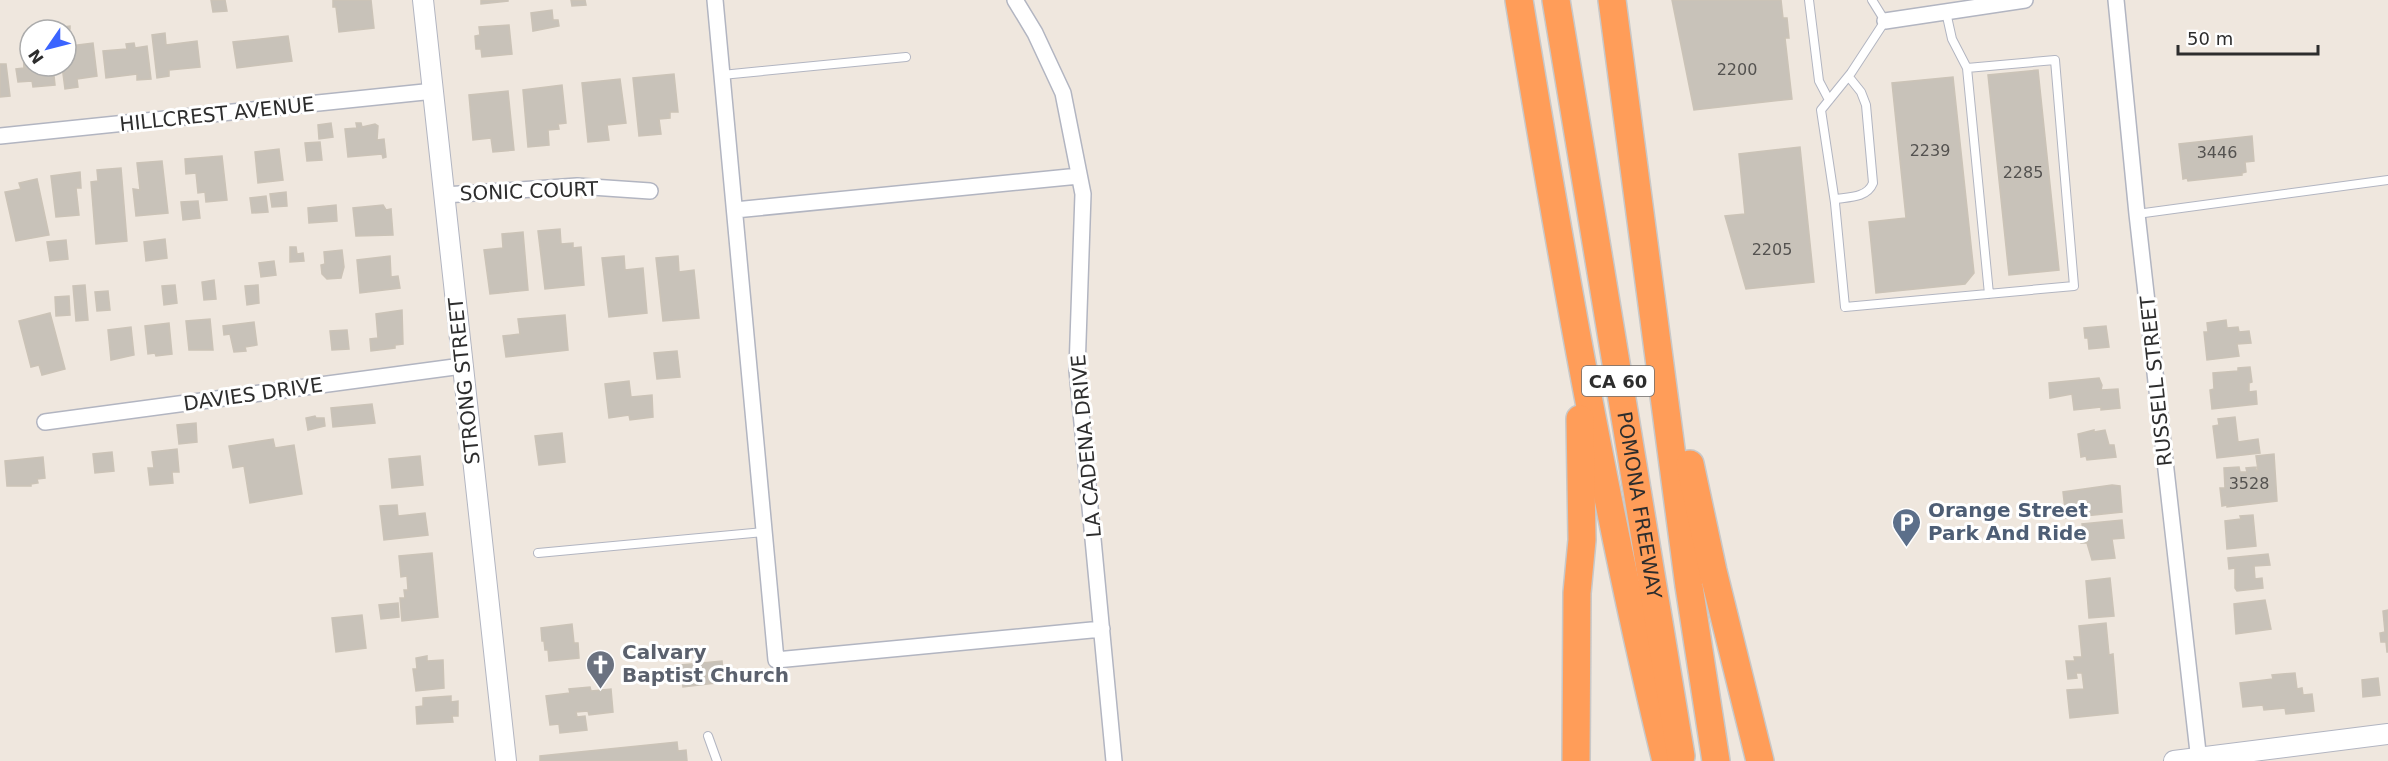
<svg xmlns="http://www.w3.org/2000/svg" width="2388" height="761" viewBox="0 0 2388 761" font-family="'DejaVu Sans',sans-serif">
<style>
.building{fill:#c8c2b9;stroke:#cbc3b7;stroke-width:1.5}
.lines{fill:none;stroke-linecap:round;stroke-linejoin:round}
.service-casing{stroke:#b2b5c1;stroke-width:10}
.minor-casing{stroke:#b2b5c1;stroke-width:18}
.tertiary-casing{stroke:#b2b5c1;stroke-width:22}
.motorway-casing{stroke:#c8c8c8;stroke-width:30}
.service{stroke:#fff;stroke-width:8}
.minor{stroke:#fff;stroke-width:15}
.tertiary{stroke:#fff;stroke-width:20}
.motorway{stroke:#ff9d59;stroke-width:27}
.labels{text-anchor:middle;dominant-baseline:central;stroke-width:6;stroke-linejoin:round;paint-order:stroke}
.number-label{font-size:16px;fill:#545250}
.shield{fill:#fff;stroke:#6c6c6c;stroke-width:1.5}
.shield-label{font-size:18px;font-weight:bold;fill:#2d2d2d}
.street-label{font-size:20px;fill:#2d2d2d;stroke:#fff}
.service-label{font-size:20px;font-weight:bold;fill:#4e5e75;stroke:#fff;text-anchor:start}
.worship-label{font-size:20px;font-weight:bold;fill:#5b616d;stroke:#fff;text-anchor:start}
</style>
<rect width="100%" height="100%" fill="#efe7de"/>
<!-- building -->
<path class="building" d="M211,0H225L227,11L213,12Z
M333,0H371L374,28L339,32L336,7H333Z
M481,0H508V1L481,4Z
M571,0H585L586,5L572,6Z
M1672,0H1781L1783,18H1787L1789,38H1785L1792,99L1694,110Z
M552,10L553,20H558L559,26L533,31L531,13Z
M509,25L512,54L482,57L481,49H476L475,36L480,35L479,27Z
M70,26V29L46,30V29Z
M165,33L166,45L197,41L200,67L169,70V76L157,78L152,35Z
M288,36L292,61L237,68L233,42Z
M93,43L97,76L77,79L78,87L65,89L62,66L72,63L70,46Z
M134,43L135,48L147,46L151,79L137,80V74L106,78L103,51L127,49L126,44Z
M30,51V66H53L55,85L33,87L32,81L18,82L16,69L24,68L23,52Z
M0,64H6L10,96L0,97Z
M2038,70L2059,270L2009,275L1988,75Z
M674,74L678,112H670V118L659,119L661,134L639,136L633,78Z
M1953,77L1974,273L1965,284L1876,293L1869,222L1906,218L1892,83Z
M620,79L626,123L607,125L609,140L588,142L582,83Z
M562,85L566,123L558,124L559,129L548,130L549,145L528,147L523,90Z
M508,91L514,150L493,152L491,138L473,140L469,95Z
M331,123L333,137L319,139L318,125Z
M356,123H361L362,127L375,124L378,126L377,140L384,139L386,157L383,158L382,154L348,157L345,129L357,128Z
M2252,136L2254,161L2245,162L2246,172L2242,173V175L2188,181L2187,178L2183,179L2179,144Z
M320,142L322,160L307,161L305,143Z
M1800,147L1814,282L1746,289L1725,216L1745,214L1739,154Z
M279,149L283,180L258,183L255,152Z
M222,156L227,200L206,202L205,192L198,193L196,173L186,174L185,159Z
M162,161L168,213L136,216L133,189L140,190L137,163Z
M121,168L127,241L96,244L91,182L98,181L97,170Z
M80,172L81,188H76L79,215L56,217L51,176Z
M37,179L49,235L16,241L5,192L21,189L19,183Z
M286,192L287,206L272,207L270,194Z
M266,196L268,212L252,213L250,198Z
M198,201L200,218L183,220L181,202Z
M336,205L337,221L309,223L308,208Z
M383,205L386,210L391,209L393,235L356,236L353,208Z
M560,229L561,244L573,243V248L581,247L584,285L545,289L538,231Z
M523,232L528,290L490,294L484,250L503,248L502,234Z
M165,239L167,258L146,261L144,242Z
M66,240L68,259L50,261L47,242Z
M290,247H296L297,254L303,253L304,261L290,262Z
M342,250L344,267L341,278L327,279L322,274L321,265L325,264L324,252Z
M390,256L391,277L398,276L400,288L360,293L357,260Z
M624,256L625,270L643,268L647,313L609,317L602,258Z
M678,256L679,272L694,270L699,318L663,321L656,258Z
M274,261L276,275L261,277L259,263Z
M214,280L216,299L204,300L202,282Z
M85,285L88,320L76,321L73,286Z
M175,285L177,303L164,305L162,286Z
M258,285L259,303L247,305L245,286Z
M108,291L110,310L97,311L95,292Z
M69,296L70,315L56,316L55,297Z
M402,310L403,344L395,345V348L371,351L370,339L378,338L376,314Z
M50,313L65,369L42,375L39,365L31,367L19,321Z
M565,315L568,350L506,357L503,336L520,334L518,319Z
M210,319L213,350H189L186,321Z
M2226,320L2227,328L2238,327L2239,332L2249,331L2251,343L2237,344L2239,356L2207,360L2204,332H2208L2207,323Z
M254,322L257,345L245,347L246,351L234,352L230,334L224,335L223,326Z
M169,323L172,354L156,356L155,353L148,354L145,326Z
M2106,326L2109,347L2089,349L2088,338H2085L2084,328Z
M131,327L134,355L111,360L108,330Z
M347,330L349,349L332,350L330,331Z
M677,351L680,377L657,379L654,353Z
M2250,367L2252,382L2249,383V392L2256,391L2257,404L2212,409L2210,390L2214,389L2213,373L2238,371V368Z
M2099,378L2102,385L2101,390L2118,389L2120,408L2101,410V407L2074,410L2072,394L2050,398L2049,383Z
M629,381L631,397L652,395L653,417L630,420L629,415L609,418L605,384Z
M372,404L375,423L333,427L331,408Z
M315,416L316,418H324L325,426L308,430L306,418Z
M2235,417L2238,442L2258,439L2260,453L2217,458L2213,426L2219,425L2218,419Z
M196,423L197,442L179,444L177,425Z
M2094,430V432L2105,430L2109,445H2114L2116,457L2087,460L2086,456L2081,457L2078,434Z
M562,433L565,462L539,465L535,436Z
M273,439L275,448L294,445L302,494L250,503L244,466L233,468L229,446Z
M177,449L179,472H172L173,483L150,485L148,468H154L152,452Z
M112,452L114,471L95,473L93,454Z
M2274,454L2277,501L2227,507V505L2222,506L2220,488H2225L2224,468L2239,467L2240,472H2247L2246,468L2256,467V471L2258,470L2256,456Z
M420,456L423,485L392,488L389,459Z
M43,457L45,478L37,479L38,483L31,484V486H7L5,461Z
M2112,485L2120,486L2122,512L2066,518L2063,492Z
M397,505L398,516L425,513L428,535L384,540L380,506Z
M2253,515L2256,546L2227,549L2225,521L2241,519L2240,516Z
M2122,520L2124,538L2112,539L2115,558L2092,560L2087,543H2081L2080,535H2084L2082,524Z
M432,553L438,617L402,621L400,598H405L404,590H408L407,576L401,577L399,556Z
M2268,554L2270,565L2254,566L2255,579L2262,578L2263,588L2237,591L2235,588V568L2229,569L2228,558Z
M2110,578L2114,616L2089,618L2086,581Z
M2265,600L2271,629L2236,634L2234,604Z
M398,603L399,617L381,619L379,605Z
M2388,610V652H2387L2386,642H2381L2380,633L2385,632L2383,611Z
M362,615L366,648L336,652L332,618Z
M2106,623L2109,655L2113,654L2118,713L2070,718L2067,690L2084,689L2082,673H2076L2077,678L2068,679L2066,661H2075L2074,657H2082L2079,626Z
M572,624L574,643H578L579,658L549,661L548,650H545L544,641H542L541,628Z
M427,656V661L443,660L444,688L416,691L413,669H417L416,658Z
M722,661L724,682L683,687L681,665Z
M2295,673L2297,689L2302,688L2303,695L2312,694L2314,711L2286,714L2285,708L2264,710L2263,705L2243,707L2240,683L2273,679L2272,675Z
M2378,678L2380,695L2363,697L2362,680Z
M590,687L591,691L611,689L613,712L589,715L588,711L576,712L577,717L585,716L587,730L560,733L559,724L550,725L546,696L570,693L569,689Z
M451,696V702L458,701V716H452L453,722L417,724L416,707L423,706V698Z
M677,742L678,751L686,750L687,761H540V756Z"/>
<g class="lines">
<defs>
<path id="service" d="M1809,0L1819,81L1829,100
M1872,0L1885,21L1851,73L1821,110L1835,203L1845,307L2074,286L2055,60L1967,68L1989,294
M1946,12L1952,39L1967,68
M722,75L906,57
M1835,199C1849,197 1867,198 1873,183L1866,105L1861,92L1849,77
M2137,214L2388,180
M538,553L764,532
M708,736L717,761"/>
<path id="minor" d="M715,0L776,660L1102,629
M1015,0L1035,33L1063,93L1083,194L1077,370L1114,761
M2116,0L2137,214L2199,761
M1885,21L2025,0
M0,136L434,91
M445,195L577,186L650,191
M735,210L1079,176
M45,422L462,366"/>
<path id="tertiary" d="M423,0L506,761
M2174,761L2388,734"/>
<g id="motorway">
<path d="M1519,0C1561,255 1605,510 1666,761"/>
<path id="s1" d="M1556,0L1681,756"/>
<path d="M1612,0L1689,586L1716,761"/>
<path d="M1690,464L1713,571L1760,761"/>
<path d="M1576,761L1577,593L1582,540L1580,419"/>
</g>
</defs>
<!-- service casing -->
<use href="#service" class="service-casing"/>
<!-- minor casing -->
<use href="#minor" class="minor-casing"/>
<!-- tertiary casing -->
<use href="#tertiary" class="tertiary-casing"/>
<!-- motorway casing -->
<use href="#motorway" class="motorway-casing"/>
<!-- service -->
<use href="#service" class="service"/>
<!-- minor -->
<use href="#minor" class="minor"/>
<!-- tertiary -->
<use href="#tertiary" class="tertiary"/>
<!-- motorway -->
<use href="#motorway" class="motorway"/>
</g>
<!-- icons -->
<defs>
<symbol id="parking-pin" viewBox="-11 -11 22 30"><path d="M0 17L-7.5 6A9.5 9.5 0 1 1 7.5 6Z" fill="#5c6f8a" stroke="#fff"/><path d="M-3.5-5.5H1a3.5 3.5 0 0 1 0 7H-1V5.5H-3.5ZM-1-3.4V-.6H.8a1.4 1.4 0 0 0 0-2.8Z" fill="#fff"/></symbol>
<symbol id="church-pin" viewBox="-11 -11 22 30"><path d="M0 17L-7.5 6A9.5 9.5 0 1 1 7.5 6Z" fill="#6b7280" stroke="#fff"/><path d="M-1.2-6h2.4v3.5h3.3v2.4h-3.3V6h-2.4V-.1h-3.3v-2.4h3.3Z" fill="#fff"/></symbol>
</defs>
<g fill-rule="evenodd">
<use href="#parking-pin" x="1890" y="506" width="33" height="45"/>
<use href="#church-pin" x="584" y="648" width="33" height="45"/>
</g>
<g class="labels">
<!-- number labels -->
<g class="number-label">
<text x="1737" y="69">2200</text>
<text x="1930" y="150">2239</text>
<text x="2217" y="152">3446</text>
<text x="2023" y="172">2285</text>
<text x="1772" y="249">2205</text>
<text x="2249" y="483">3528</text>
</g>
<!-- shield labels -->
<rect class="shield" x="1582" y="366" width="72" height="30" rx="4.5"/>
<g class="shield-label">
<text x="1618" y="381">CA 60</text>
</g>
<!-- street labels -->
<g class="street-label">
<text transform="translate(217 114) rotate(-6)">HILLCREST AVENUE</text>
<text transform="translate(529 191) rotate(-2)">SONIC COURT</text>
<text transform="translate(464 381) rotate(-96)">STRONG STREET</text>
<text transform="translate(2156 381) rotate(-96)">RUSSELL STREET</text>
<text transform="translate(253 394) rotate(-8)">DAVIES DRIVE</text>
<text transform="translate(1086 446) rotate(-95)">LA CADENA DRIVE</text>
<text stroke="none"><textPath href="#s1" startOffset="512">POMONA FREEWAY</textPath></text>
</g>
<!-- service labels -->
<g class="service-label">
<text x="1928" y="510">Orange Street<tspan x="1928" dy="23">Park And Ride</tspan></text>
</g>
<!-- worship labels -->
<g class="worship-label">
<text x="622" y="652">Calvary<tspan x="622" dy="23">Baptist Church</tspan></text>
</g>
</g>
<!-- north arrow -->
<g transform="translate(48 48) rotate(235)"><circle r="28" fill="#ffffff" stroke="#ababab" stroke-width="1.5"/>
<path d="M0-4.5L10 22L0 15L-10 22Z" fill="#3b64ff"/>
<text y="-9" font-size="16" font-weight="bold" text-anchor="middle" fill="#2d2d2d">N</text>
</g>
<!-- scale -->
<path d="M2178 45v9h140v-9" fill="none" stroke="#2d2d2d" stroke-width="3"/>
<text x="2187" y="45" font-size="18" fill="#2d2d2d" stroke="#ffffff" stroke-width="4.5" paint-order="stroke">50 m</text>
</svg>
